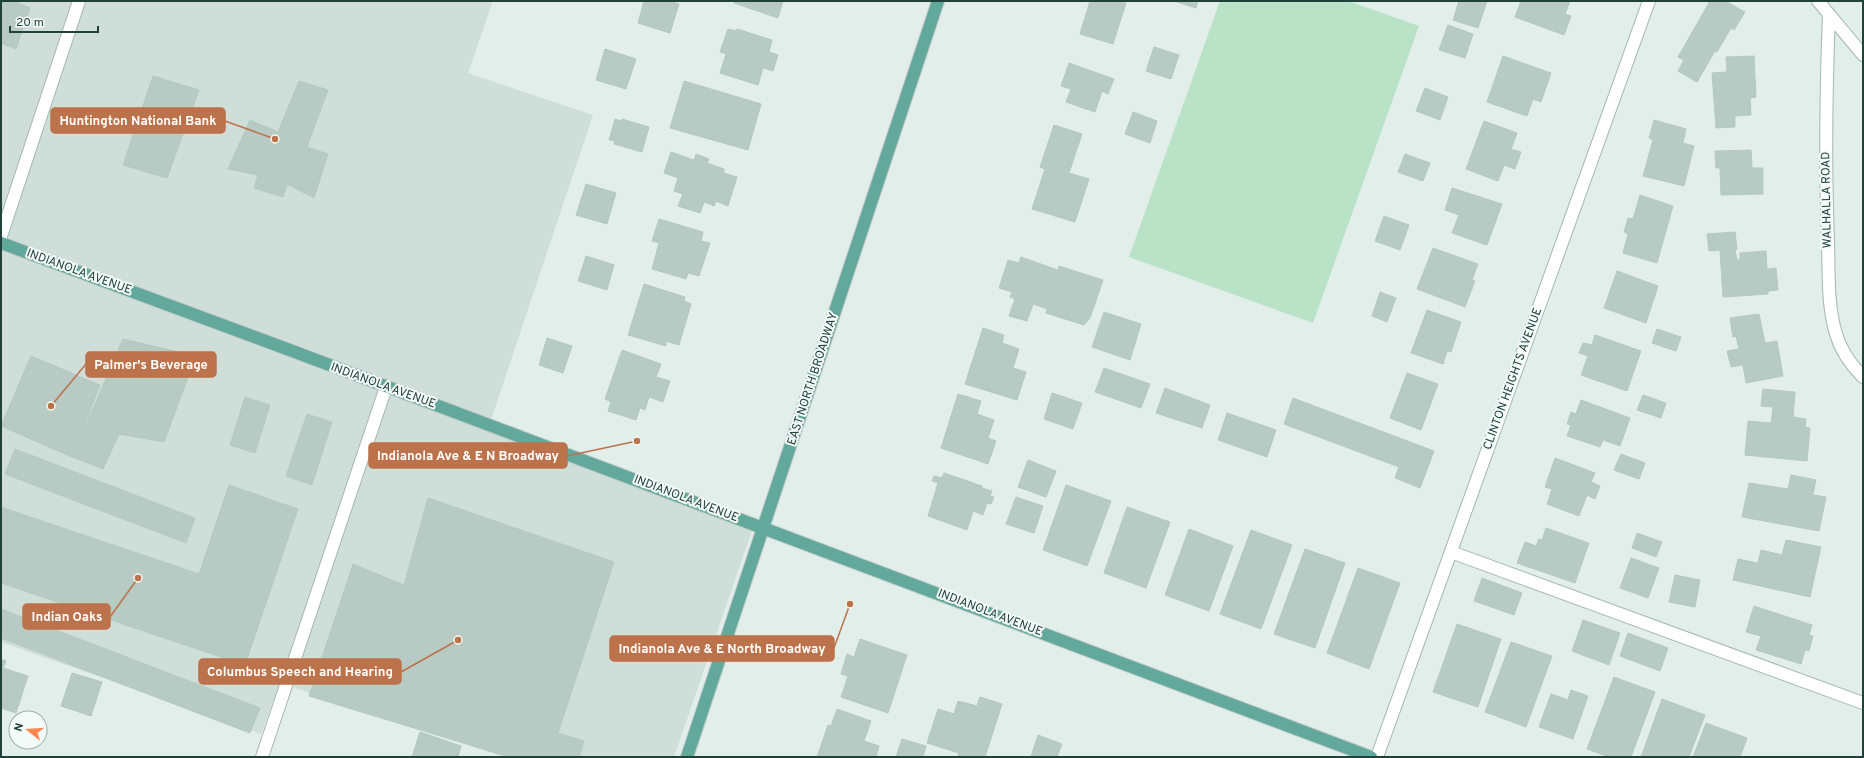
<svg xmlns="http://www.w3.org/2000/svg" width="1864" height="758" viewBox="0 0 1864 758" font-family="Overpass,sans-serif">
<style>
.built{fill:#d0ded9}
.green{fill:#b9e2c7}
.building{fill:#b7cac3;stroke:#b4c9c2}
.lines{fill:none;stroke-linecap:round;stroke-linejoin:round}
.minor-casing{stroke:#a4b7b2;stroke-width:14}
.major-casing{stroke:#c1cac8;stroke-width:14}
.minor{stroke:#fff;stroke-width:12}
.major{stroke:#62a99c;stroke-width:12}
.labels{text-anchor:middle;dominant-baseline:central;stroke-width:4;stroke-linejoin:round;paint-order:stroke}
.street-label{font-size:12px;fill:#20423b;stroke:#f4faf7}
.leader{fill:none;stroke:#bc724a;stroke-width:1.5}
.callout-dot{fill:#bc724a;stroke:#f4faf7;stroke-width:1.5}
.callout{fill:#bc724a;stroke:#bc724a;stroke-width:1.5}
.callout-label{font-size:13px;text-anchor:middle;font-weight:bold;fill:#fff}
</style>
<rect width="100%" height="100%" fill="#e2eeea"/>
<!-- built -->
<path class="built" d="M1,1H493L468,73L593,115L490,423L754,525L674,757H504L280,683L261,734L1,642Z"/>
<!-- green -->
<path class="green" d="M1220,1H1348L1419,26L1313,323L1129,257Z"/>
<!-- building -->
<path class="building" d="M1,1H14L30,8L16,49L1,43Z
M644,1H670L679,4L670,33L638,23Z
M735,1H783L778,18L734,3Z
M1090,1H1121L1126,3L1113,44L1080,34Z
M1174,1H1198L1196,8Z
M1459,1H1487L1478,28L1453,20Z
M1521,1H1570L1565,14L1571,16L1564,35L1515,17Z
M1710,1H1728L1727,2L1745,12L1734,30L1731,28L1717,52L1715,51L1697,82L1678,71L1684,60L1678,57Z
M1448,25L1473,34L1465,58L1439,50Z
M728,29L736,31L737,29L772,40L769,52L778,55L773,71L763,68L758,85L720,73L726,54L720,52Z
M1154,47L1179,55L1171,79L1146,71Z
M605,49L636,59L626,89L596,80Z
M1503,56L1551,73L1541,102L1533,99L1527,116L1487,102Z
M1754,56L1756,97L1750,98L1751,115L1735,116V127L1716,128L1712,73L1727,72L1726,57Z
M1069,63L1114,79L1108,94L1102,91L1095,112L1066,102L1071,89L1061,86Z
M153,76L199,90L167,178L123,165Z
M299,81L328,90L307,147L328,154L314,198L287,184L283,197L254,188L258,175L228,169L250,120L278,132Z
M684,81L761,104L748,150L670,128Z
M1425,88L1448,97L1440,120L1416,111Z
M1133,112L1157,121L1150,143L1125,134Z
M615,119L621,121L622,119L649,127L642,152L614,144L615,141L609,140Z
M1654,120L1686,129L1683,143L1694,146L1684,186L1643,176L1653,140L1649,138Z
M1484,121L1517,133L1511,149L1521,152L1515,169L1504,165L1498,181L1466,169Z
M1054,125L1082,134L1069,173L1089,179L1075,222L1032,209L1045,169L1040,167Z
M1751,150L1752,168H1763V194L1721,195L1720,168H1716L1715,151Z
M671,152L694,160L696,154L709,159L707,163L724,169V173L737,177L728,206L716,201L714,206L704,202L700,213L678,206L683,194L674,191L678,178L664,173Z
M1405,154L1430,163L1423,181L1398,172Z
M586,184L616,193L607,224L576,215Z
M1452,188L1502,204L1487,245L1452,233L1459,215L1445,210Z
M1640,195L1673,206L1657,263L1623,253L1628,234L1624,232L1628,218L1633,219Z
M1384,216L1409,225L1400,250L1375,241Z
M659,219L703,232L701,241L710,243L699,276L688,273L686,279L652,269L659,243L652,241Z
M1735,232L1737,249L1735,250L1737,260H1740V253L1766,251L1767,269L1776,268L1778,290L1768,291V294L1723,297L1720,250L1709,251L1707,234Z
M1433,248L1478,264L1472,280L1475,281L1465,307L1417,289Z
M586,256L614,265L607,290L578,281Z
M1021,257L1058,270L1059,266L1103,280L1090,318L1084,325L1046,313L1047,309L1033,304L1027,321L1009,316L1015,299L1010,297L1012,292L999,288L1008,260L1019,263Z
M1617,271L1658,286L1646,323L1604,308Z
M644,284L685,297L684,301L691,304L679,345L666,341V346L628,335Z
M1380,292L1396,298L1387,322L1372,316Z
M1427,310L1461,322L1451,352L1447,351L1443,364L1411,353Z
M1104,312L1141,324L1130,360L1092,347Z
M1759,314L1765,343L1777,341L1783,376L1746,383L1743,365L1731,367L1727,351L1739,349L1736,336L1733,337L1730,318Z
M983,328L1004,335L1002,343L1019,349L1013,368L1026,372L1017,400L965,384Z
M1657,329L1681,337L1676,351L1652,343Z
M1595,335L1641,351L1627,391L1581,375L1588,356L1579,353L1583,343L1592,345Z
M547,338L572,346L563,373L539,365Z
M123,339L196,356L164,442L119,434L103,469L72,457Z
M622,350L661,364L656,377L670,381L663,402L649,397L645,410L640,408L636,420L608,411L611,402L605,399Z
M31,356L100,385L72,457L1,426Z
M1104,368L1150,384L1141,408L1095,392Z
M1407,373L1438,384L1421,430L1390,418Z
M1165,388L1210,405L1202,428L1156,413Z
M1763,389L1795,392L1793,417L1806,419L1805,427L1810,428L1807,461L1745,455L1748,421L1771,423L1773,407L1761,406Z
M1052,393L1082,403L1073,429L1044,419Z
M958,394L981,401L977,414L994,420L988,438L996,441L988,464L941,448Z
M1643,395L1666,403L1661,418L1637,410Z
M245,397L270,405L255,453L230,445Z
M1293,398L1434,451L1420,488L1395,478L1399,467L1284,424Z
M1581,400L1630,418L1620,446L1603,440L1600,447L1567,436L1571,425L1567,424L1571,412L1576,414Z
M1227,413L1276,430L1267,457L1218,440Z
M307,414L332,422L312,485L286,476Z
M15,449L195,518L186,543L5,474Z
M1621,454L1645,463L1639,479L1614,470Z
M1555,458L1595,473L1591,482L1600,486L1595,499L1587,495L1579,516L1547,504L1552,489L1545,487Z
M1028,460L1056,471L1046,497L1018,487Z
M944,473L982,486V488L992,491L990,496L994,497L991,504L987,503L983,515L973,511L967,530L928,516L938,483L932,481L934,476L942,478Z
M1791,475L1816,480L1813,495L1826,497L1819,531L1742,517L1749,483L1788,489Z
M229,485L298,509L245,665L1,583V507L199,574Z
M1066,485L1111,501L1087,566L1043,550Z
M1016,497L1043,506L1034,533L1006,524Z
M428,498L614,562L558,733L584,741L579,757H509L309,696L353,564L404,585Z
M1127,507L1170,522L1146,588L1104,573Z
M1546,528L1589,543L1575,583L1517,563L1525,542L1536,546L1539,539L1542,540Z
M1189,529L1233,546L1209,611L1165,595Z
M1251,530L1292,545L1261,629L1220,614Z
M1637,533L1662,542L1656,557L1632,548Z
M1786,540L1821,547L1810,597L1733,580L1738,559L1758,563L1761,550L1782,555Z
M1305,549L1345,563L1315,648L1274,634Z
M1631,558L1659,568L1648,598L1620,588Z
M1358,568L1400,583L1369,669L1327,653Z
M1675,575L1700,580L1695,607L1669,602Z
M1482,578L1522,593L1514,615L1474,601Z
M1754,606L1812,625L1809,635L1813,636L1809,651L1805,650L1801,664L1756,650L1761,636L1746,632Z
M1,609L260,708L250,733L1,638Z
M1583,620L1620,633L1609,665L1572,651Z
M1457,624L1501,639L1478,707L1433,692Z
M1628,633L1668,648L1660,671L1620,656Z
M860,639L907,655L888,713L841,697L848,676L841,674L847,654L854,657Z
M1511,642L1552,656L1526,727L1485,712Z
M1,659L6,661L3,668L28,676L16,713L1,708Z
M72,673L102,682L91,716L61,706Z
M1614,677L1655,692L1631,757H1609L1587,749Z
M1571,690L1588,696L1573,739L1539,727L1551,694L1568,700Z
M980,697L1002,704L985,757H958L959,753L927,743L938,709L954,714L958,701L977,706Z
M1662,699L1705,715L1689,757H1641Z
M837,709L871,721L864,741L879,746L876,757H817L828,725L831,726Z
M1706,723L1747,738L1740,757H1693Z
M420,732L461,746L458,757H412Z
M1038,735L1062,744L1057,757H1031Z
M902,739L926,746L923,757H896Z"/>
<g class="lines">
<defs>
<path id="minor" d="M1818,1L1863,55
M1829,14C1826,90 1825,165 1828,240C1829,271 1827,304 1836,334C1841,351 1850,364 1863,377
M1,236L79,1
M1451,552L1863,703
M262,757L386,387
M1377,757L1649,1"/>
<path id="major" d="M1,243L287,349L1371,757
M687,757L938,1"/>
</defs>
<!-- minor casing -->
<use href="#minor" class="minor-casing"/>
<!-- major casing -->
<use href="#major" class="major-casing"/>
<!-- minor -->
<use href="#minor" class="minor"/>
<!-- major -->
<use href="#major" class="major"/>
</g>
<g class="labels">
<!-- street labels -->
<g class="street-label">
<text transform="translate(1827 200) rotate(-91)">WALHALLA ROAD</text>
<text transform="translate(79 272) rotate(20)">INDIANOLA AVENUE</text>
<text transform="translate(813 379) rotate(-72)">EAST NORTH BROADWAY</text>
<text transform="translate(1513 379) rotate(-70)">CLINTON HEIGHTS AVENUE</text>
<text transform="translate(383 386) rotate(20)">INDIANOLA AVENUE</text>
<text transform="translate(686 499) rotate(21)">INDIANOLA AVENUE</text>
<text transform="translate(990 613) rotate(21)">INDIANOLA AVENUE</text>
</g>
</g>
<!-- callouts -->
<path class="leader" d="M275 139L225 121M51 406L86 364M637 441L567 456M138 578L110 617M850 604L834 648M458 640L401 672"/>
<g class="callout-dot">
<circle cx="275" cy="139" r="4"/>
<circle cx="51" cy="406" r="4"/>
<circle cx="637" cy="441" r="4"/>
<circle cx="138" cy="578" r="4"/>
<circle cx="850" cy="604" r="4"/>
<circle cx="458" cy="640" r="4"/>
</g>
<g class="callout">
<rect x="51" y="108" width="174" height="25" rx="4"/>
<rect x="86" y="352" width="130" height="25" rx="4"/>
<rect x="369" y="443" width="198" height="25" rx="4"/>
<rect x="23" y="604" width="87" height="25" rx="4"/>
<rect x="610" y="636" width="224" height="25" rx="4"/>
<rect x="199" y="659" width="202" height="25" rx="4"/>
</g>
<g class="callout-label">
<text x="138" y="125">Huntington National Bank</text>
<text x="151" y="369">Palmer's Beverage</text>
<text x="468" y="460">Indianola Ave &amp; E N Broadway</text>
<text x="67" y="621">Indian Oaks</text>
<text x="722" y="653">Indianola Ave &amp; E North Broadway</text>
<text x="300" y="676">Columbus Speech and Hearing</text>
</g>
<!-- border -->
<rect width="1864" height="758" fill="none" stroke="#20423b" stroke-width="4"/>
<!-- north arrow -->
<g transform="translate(28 730) rotate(287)"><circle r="19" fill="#f4faf7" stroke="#9fb0ac"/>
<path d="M0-3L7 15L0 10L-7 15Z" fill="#ff8650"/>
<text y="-6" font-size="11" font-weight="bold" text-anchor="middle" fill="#20423b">N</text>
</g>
<!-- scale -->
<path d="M10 26v6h88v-6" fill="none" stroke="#20423b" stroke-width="2"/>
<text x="16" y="26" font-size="12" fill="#20423b" stroke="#f4faf7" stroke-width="3" paint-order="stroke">20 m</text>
</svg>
